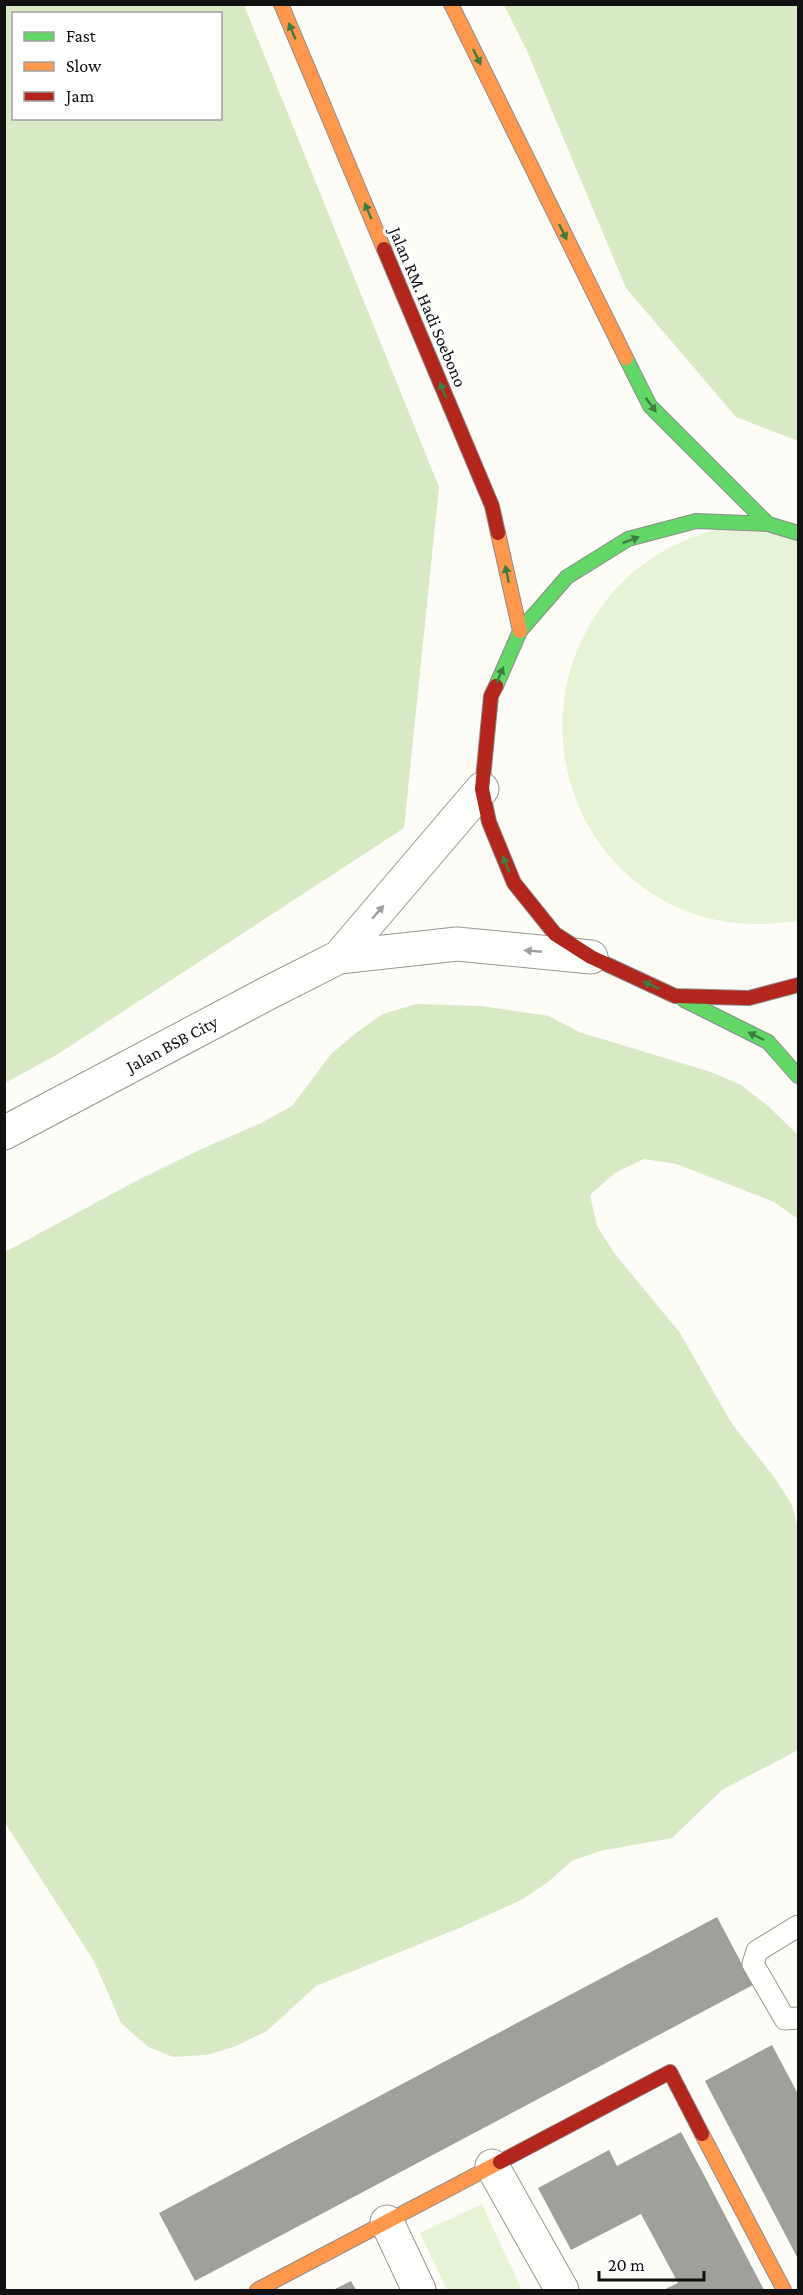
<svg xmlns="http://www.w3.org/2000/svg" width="803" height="2295" viewBox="0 0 803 2295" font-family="'Crimson Pro',serif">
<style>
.green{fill:#e7f3d7}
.forest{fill:#d8eac5;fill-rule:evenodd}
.building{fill:#a19f9c}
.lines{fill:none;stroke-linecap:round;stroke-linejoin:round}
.lane-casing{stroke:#979795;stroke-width:23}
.street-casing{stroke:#979795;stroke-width:35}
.fast-casing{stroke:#8e8d8b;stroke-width:16}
.slow-casing{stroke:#8e8d8b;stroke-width:16}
.jam-casing{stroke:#8e8d8b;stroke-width:16}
.lane{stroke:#fffffe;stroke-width:21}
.street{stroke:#fffffe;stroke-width:33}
.fast{stroke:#63d668;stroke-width:14}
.slow{stroke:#ff974d;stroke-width:14}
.jam{stroke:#b3261e;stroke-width:14}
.oneway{fill:#3e7d41}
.oneway2{fill:#a0a09f}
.labels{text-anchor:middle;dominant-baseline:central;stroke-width:6;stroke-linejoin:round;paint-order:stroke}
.street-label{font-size:18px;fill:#111;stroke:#fff}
</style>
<rect width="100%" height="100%" fill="#fdfcf7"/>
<!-- green -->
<path class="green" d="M798,528V921C757,927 717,925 679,908C564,857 529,714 597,613C624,572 665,544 712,531C721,528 731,529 740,529C759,529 779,528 798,528Z
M482,2204L522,2290H447L420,2233Z"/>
<!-- forest -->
<path class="forest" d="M5,4L244,5L439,487L404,828L58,1054L5,1083ZM14,14H220V118H14Z
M504,5H798V441L736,417L626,288L527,51Z
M416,1004L482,1006L549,1016L579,1032L711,1072L741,1085L767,1105L798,1135V1219L774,1202L676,1164L644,1159L615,1173L590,1195L597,1226L615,1254L680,1333L732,1424L775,1478L792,1505L798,1528V1750L722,1790L672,1838L600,1851L572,1861L548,1882L523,1899L462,1927L316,1986L267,2031L236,2046L207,2055L173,2057L148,2047L121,2023L94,1961L5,1823V1252L136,1181L197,1151L261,1123L292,1106L331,1054L357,1032L383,1014Z"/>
<!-- building -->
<path class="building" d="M717,1917L753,1985L195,2281L159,2213Z
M772,2045L798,2094V2259L705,2081Z
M681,2132L704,2175L764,2290H663L678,2283L641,2214L571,2250L538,2188L609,2150L617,2166Z
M351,2281L356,2290H333Z"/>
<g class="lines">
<defs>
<path id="lane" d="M798,1926L757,1951L753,1964L785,2019L798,2018"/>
<path id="street" d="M339,957L482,789
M4,1133L268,993L339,957L457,944L591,957
M492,2166L562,2290
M387,2222L419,2290"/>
<path id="fast" d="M626,358L650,406L768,524
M496,686L520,631L567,577L628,539L696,521L768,524L798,533
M684,1000L768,1042L798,1076"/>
<path id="slow" d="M281,4L384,249
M451,4L626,358
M498,533L520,631
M702,2134L784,2290
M257,2290L500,2162"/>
<path id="jam" d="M384,249L492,506L498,533
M496,686L491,696L482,789L489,822L514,883L555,934L591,957L675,996L749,998L798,985
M500,2162L670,2072L702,2134"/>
</defs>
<!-- lane casing -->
<use href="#lane" class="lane-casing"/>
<!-- street casing -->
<use href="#street" class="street-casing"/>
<!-- fast casing -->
<use href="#fast" class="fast-casing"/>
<!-- slow casing -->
<use href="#slow" class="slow-casing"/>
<!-- jam casing -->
<use href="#jam" class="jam-casing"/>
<!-- lane -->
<use href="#lane" class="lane"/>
<!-- street -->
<use href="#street" class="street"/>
<!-- fast -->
<use href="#fast" class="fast"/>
<!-- slow -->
<use href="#slow" class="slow"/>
<!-- jam -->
<use href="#jam" class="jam"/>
</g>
<!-- one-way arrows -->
<defs><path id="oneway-solid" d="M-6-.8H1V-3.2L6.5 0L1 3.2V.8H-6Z" transform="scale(1.5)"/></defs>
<g class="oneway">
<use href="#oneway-solid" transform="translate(292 31) rotate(-113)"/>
<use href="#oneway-solid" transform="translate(477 57) rotate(64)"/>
<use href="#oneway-solid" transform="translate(368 211) rotate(-113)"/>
<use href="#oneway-solid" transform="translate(563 232) rotate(64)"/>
<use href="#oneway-solid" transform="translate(443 390) rotate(-113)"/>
<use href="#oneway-solid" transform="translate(651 405) rotate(54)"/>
<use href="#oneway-solid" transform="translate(631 540) rotate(-21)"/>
<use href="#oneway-solid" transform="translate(507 574) rotate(-102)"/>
<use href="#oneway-solid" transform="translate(500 675) rotate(-66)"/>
<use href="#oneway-solid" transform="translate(506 864) rotate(-112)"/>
<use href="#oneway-solid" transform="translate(651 985) rotate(-155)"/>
<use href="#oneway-solid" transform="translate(756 1036) rotate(-154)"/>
</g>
<g class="oneway2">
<use href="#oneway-solid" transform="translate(378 912) rotate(-49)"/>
<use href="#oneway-solid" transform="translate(533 951) rotate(-175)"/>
</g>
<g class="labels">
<!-- street labels -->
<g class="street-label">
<text transform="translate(428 307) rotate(67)">Jalan RM. Hadi Soebono</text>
<text transform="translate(172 1044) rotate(-28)">Jalan BSB City</text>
</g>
</g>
<!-- border -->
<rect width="803" height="2295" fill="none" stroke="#111111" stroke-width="12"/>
<!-- legend -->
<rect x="12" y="12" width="210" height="108" fill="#ffffff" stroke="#a0a0a0" stroke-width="1.5"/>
<rect x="24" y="32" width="30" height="9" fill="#63d668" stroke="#a0a0a0" stroke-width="1.5"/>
<text x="66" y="42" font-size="18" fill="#111111">Fast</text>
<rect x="24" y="62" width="30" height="9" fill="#ff974d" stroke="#a0a0a0" stroke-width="1.5"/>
<text x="66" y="72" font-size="18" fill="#111111">Slow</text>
<rect x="24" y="92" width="30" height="9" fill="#b3261e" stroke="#a0a0a0" stroke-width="1.5"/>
<text x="66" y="102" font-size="18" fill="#111111">Jam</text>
<!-- scale -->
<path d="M599 2271v9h105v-9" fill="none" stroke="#111111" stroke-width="3"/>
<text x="608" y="2271" font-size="18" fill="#111111" stroke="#ffffff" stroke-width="4.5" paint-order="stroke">20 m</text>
</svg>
